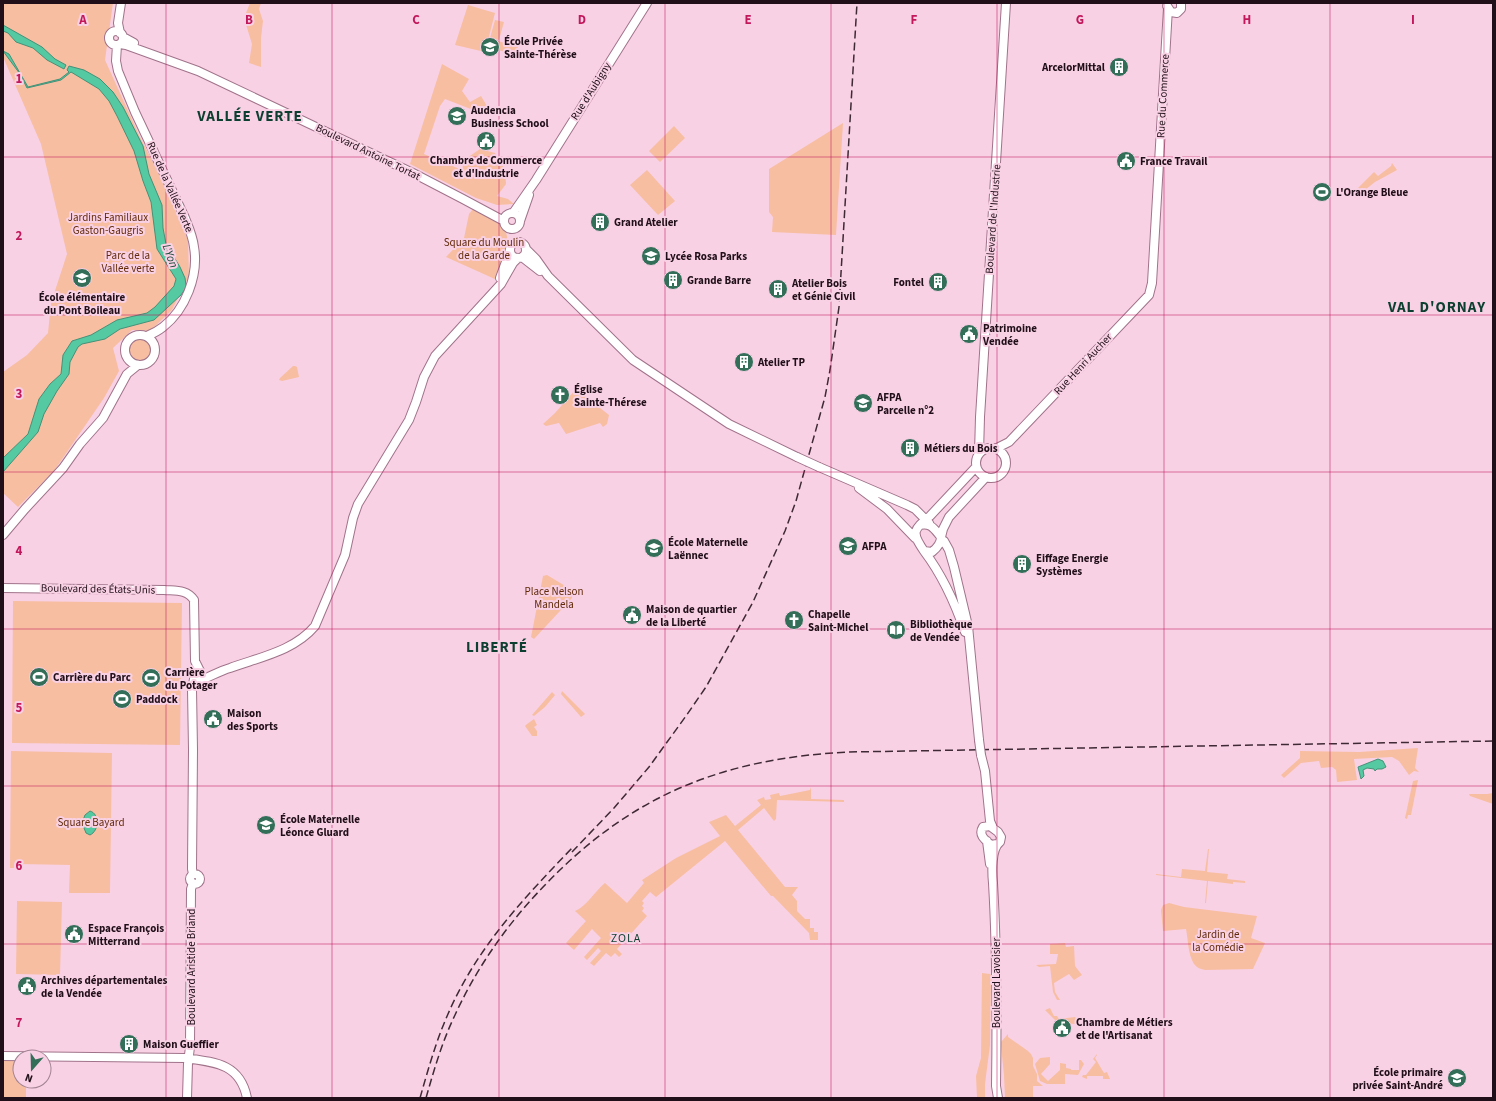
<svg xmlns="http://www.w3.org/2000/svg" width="1496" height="1101" viewBox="0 0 1496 1101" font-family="'Source Sans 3',sans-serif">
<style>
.green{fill:#f7bea2}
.water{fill:#55c9a1;stroke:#459178}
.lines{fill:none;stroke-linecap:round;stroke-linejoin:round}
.secondary-casing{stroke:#a0738a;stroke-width:10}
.secondary{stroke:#fff;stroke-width:8}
.rail{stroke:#3e2934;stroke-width:1.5;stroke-dasharray:8 4;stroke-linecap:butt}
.secondary-bridge-casing{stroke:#a0738a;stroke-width:10;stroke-linecap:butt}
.secondary-bridge{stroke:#fff;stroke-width:8}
.grid{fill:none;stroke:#c2185b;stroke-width:1;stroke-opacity:0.55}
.labels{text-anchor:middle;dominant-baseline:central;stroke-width:4;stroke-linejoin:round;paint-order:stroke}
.poi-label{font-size:11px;font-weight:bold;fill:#200f18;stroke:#f9d1e5;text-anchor:start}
.street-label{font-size:11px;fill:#200f18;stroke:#f9d1e5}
.park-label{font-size:11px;fill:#622b09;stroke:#f9d1e5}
.water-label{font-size:12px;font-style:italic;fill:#1e4e3d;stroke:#f9d1e5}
.neighbourhood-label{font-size:12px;letter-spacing:1px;fill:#0c3f2f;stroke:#f9d1e5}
.district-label{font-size:15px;font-weight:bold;letter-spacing:1px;fill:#0c3f2f;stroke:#f9d1e5}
.grid-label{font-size:13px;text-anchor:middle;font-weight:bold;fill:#c2185b;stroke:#f9d1e5;stroke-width:4;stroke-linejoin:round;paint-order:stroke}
</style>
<rect width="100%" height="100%" fill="#f9d1e5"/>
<!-- green -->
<path class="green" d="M3,3H113L105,60L140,137L164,184L188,240L189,276L172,310L150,331L132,330L113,348L119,371L104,398L54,471L18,507L3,493V372L27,355L48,333L51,303L67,254L41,144L3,57Z
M250,3H261L259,9L263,21L261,38V67L249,63L252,44L244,18Z
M468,5L495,13L485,52L455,45Z
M495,20L504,22L499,40L490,38Z
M498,41L518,47L515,55L495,49Z
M442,64L469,79L462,91L470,102L481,96L490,111L486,115L445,99L440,106L424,154L462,170L464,160L480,149L495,153L505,170L506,184L497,196L508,199L514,204L497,205L476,198L410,164Z
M843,123L836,235L772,232L773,217L769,212V169Z
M674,126L685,138L660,162L649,151Z
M1392,163L1397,170L1375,182L1355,198L1354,192L1374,172L1378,176L1391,166Z
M647,170L675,201L658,215L630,185Z
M473,209C482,213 491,216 498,222C517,237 503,262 497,280L446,257L464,238L469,214Z
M128 350a12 12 0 1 1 24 0a12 12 0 1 1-24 0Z
M293,366H295L297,367L299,377L282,381L279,380L280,378Z
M576,389L609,415L607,424L603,427L600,423L566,434L559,423L546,426L543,424L555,413Z
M547,575L572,590V598L534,639L531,637L543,576Z
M13,601L182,603L180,745L12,743Z
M562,691L585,714L581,717L561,694Z
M552,692L555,695L545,707L534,716L532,715Z
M534,719L537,725L534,727L537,731V736H532L525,726L527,724Z
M1418,748L1415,768L1419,772L1414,771L1409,775L1399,761L1392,757L1354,759L1357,780L1337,782L1336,770L1332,767L1321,768L1319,761L1301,763L1284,778L1281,775L1300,758V751L1359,752Z
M11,751L112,753L110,893H69L70,865L19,864V868H10Z
M1418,780L1411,815H1408L1407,819L1405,818L1413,781Z
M811,787V799L844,800V802L777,800L776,819L774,821L764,808L738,830L785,887H798L792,895L797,901V911L805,919H810V928H814V932H818V940H810L809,933L773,896H771L725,841L656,897L650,892L642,901L644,903L642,906L644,908L642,911L647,916L617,949L622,954L619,957L615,953L611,957L606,953L594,966L590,963L601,951L598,948L587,960L584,957L601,938L592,929L574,950L566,943L586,921L575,911C586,907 595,891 605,883L627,903L644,883L642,880L676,858L720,836L709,822L726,815L735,826L761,805L757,800L764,797L765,800L771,799L770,795L779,793L780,796L810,790Z
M1493,793V804L1470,796L1469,794H1487Z
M1208,849H1209L1207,872L1228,874L1227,879L1245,881V883L1233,882V884L1208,881L1206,903H1205L1207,881L1156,875V874L1181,877L1182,869L1205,871Z
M17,901L62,902L60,975L16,974Z
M1169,903L1184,907L1257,916L1251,938L1265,943L1253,969L1205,970C1201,969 1197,968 1194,964C1188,955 1188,939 1186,929L1163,931L1161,910L1163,905Z
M1065,943L1066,947L1074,946L1075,966L1082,975L1074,980L1069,974L1054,983L1055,992L1060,1000H1057L1053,992L1050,966L1039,967L1036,965L1056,964L1058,954H1050V944Z
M982,973L990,974L991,975L990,1045L985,1084V1097L977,1098L976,1076L981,1058Z
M1050,1008L1054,1016H1057L1059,1019L1075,1017L1078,1020L1076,1019L1075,1024L1058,1023L1045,1010Z
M1008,1034V1037L1028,1051L1031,1054L1033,1058V1066L1037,1074V1081L1043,1086H1033V1098H1005L1004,1075L1001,1046V1042Z
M1097,1054V1055L1095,1058L1104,1073L1107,1072L1110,1079H1103V1076H1087V1079L1082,1077L1083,1075H1086L1096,1062L1093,1059Z
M1050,1057V1064L1041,1074L1048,1081L1060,1070V1063L1066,1064V1068L1071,1069V1070H1079V1060H1081L1084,1064L1078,1075L1065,1074V1084H1047L1040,1081L1035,1064L1040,1058Z
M3,1061H20V1081L26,1082V1098H3Z"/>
<!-- water -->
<path class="water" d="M3,25L42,47L55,59L66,65L64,69L47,60L33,48L16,42L8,33L3,31Z
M3,51L9,54L28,87L60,79L69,72L67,70L69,66L84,70L100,79L113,92L123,107L143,146L149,174L162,205L163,228L166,244L180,267L185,278L186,285L185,289L181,295L154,320L120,329L105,339L82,344L78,347L70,362L69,374L57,391L44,414L38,432L3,472V458L28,434L39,399L50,384L61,374L63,355L72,341L91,335L117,320L147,313L155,307L174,286L176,279L157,249L151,202L143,181L134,151L117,116L109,101L99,89L71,72L61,80L27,88L20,74Z
M1378,759L1383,761L1386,767L1382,769H1377L1375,771L1374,769L1367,768L1363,770L1364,776L1361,779L1358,767Z
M90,811C100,814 99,831 90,835L86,833L82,823L85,815Z"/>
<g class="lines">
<defs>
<path id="secondary" d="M1167,6L1171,12L1177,13L1181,9V3
M109 38a7 7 0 1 1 14 0a7 7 0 1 1-14 0Z
M120,33L118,23L121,3
M123,37L134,43
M120,44L126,45L198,71L257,99L413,173L463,199L504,221
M117,45L116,61L118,71L135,112L185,218C189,228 193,237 194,247C199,276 185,310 163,327C158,331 152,334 147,336
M504 221a8 8 0 1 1 16 0a8 8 0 1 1-16 0Z
M513,213L536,180L647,3
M520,221L529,195
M510 250a8 8 0 1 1 16 0a8 8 0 1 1-16 0Z
M526,249L536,259L548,276L633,360L729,424L797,457
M522,257L540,271
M500,278L510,251
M125 350a15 15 0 1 1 30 0a15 15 0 1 1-30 0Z
M976 463a15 15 0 1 1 30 0a15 15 0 1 1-30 0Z
M997,448L1009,442L1149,295L1152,283L1168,8
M979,453L980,417L1006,3
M819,467L907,505L915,509L929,523
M859,488L887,509L915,538
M920,525C931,522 935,530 941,537C941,544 937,548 932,552L924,551C911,532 913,530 930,516L976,467
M3,535L25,509L63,468L80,444L103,418L127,374L138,365
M941,537L943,529L949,517L986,477
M941,539L944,541L949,550L954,567L968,626L979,740
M924,551C943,576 955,603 965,632
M3,588L164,590C175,591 187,589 194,600L195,661L200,671
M201,680C211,676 220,671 230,668C260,657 294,651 315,626L345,555L353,518L358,504L409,420L416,402L424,377L435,356L501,284L513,263L518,258
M981,755L985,771L990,821L993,828
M987,841L990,864
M997,844L991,845C985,840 978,835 983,827L990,826L998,832L1001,837L1000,842C991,848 992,873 993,883C997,951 997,1019 996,1086L998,1098
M193,874L192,869L193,750L192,689L194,679
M190 879a5 5 0 1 1 10 0a5 5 0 1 1-10 0Z
M3,1056L184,1058C214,1062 240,1063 247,1098
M187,1098L188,1063L190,1047L191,889L193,883"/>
</defs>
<!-- secondary casing -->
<use href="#secondary" class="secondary-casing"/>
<!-- secondary -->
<use href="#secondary" class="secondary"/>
<!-- rail -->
<path class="rail" d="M572,852L614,808L649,767L686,716L706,687L753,602L785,531L796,501L825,397L830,370L839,307L857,3
M420,1098C428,1070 436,1041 448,1014C477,947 524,898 574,846
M426,1098C434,1070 442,1042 455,1015C477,967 508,923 545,885C632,794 725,758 849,752L1493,741"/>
<defs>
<path id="secondary-bridge" d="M797,457L819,467
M979,740L981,755"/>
</defs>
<!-- secondary-bridge casing -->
<use href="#secondary-bridge" class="secondary-bridge-casing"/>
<!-- secondary-bridge -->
<use href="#secondary-bridge" class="secondary-bridge"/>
</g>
<!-- grid -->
<path class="grid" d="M166,3V1098M332,3V1098M499,3V1098M665,3V1098M831,3V1098M997,3V1098M1164,3V1098M1330,3V1098M3,157H1493M3,315H1493M3,472H1493M3,629H1493M3,786H1493M3,944H1493"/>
<!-- icons -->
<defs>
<symbol id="school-disc" viewBox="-11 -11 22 22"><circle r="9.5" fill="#326e58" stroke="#f9d1e5"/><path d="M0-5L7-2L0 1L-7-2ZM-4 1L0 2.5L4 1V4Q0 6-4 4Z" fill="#fff"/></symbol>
<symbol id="building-disc" viewBox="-11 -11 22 22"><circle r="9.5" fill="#326e58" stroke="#f9d1e5"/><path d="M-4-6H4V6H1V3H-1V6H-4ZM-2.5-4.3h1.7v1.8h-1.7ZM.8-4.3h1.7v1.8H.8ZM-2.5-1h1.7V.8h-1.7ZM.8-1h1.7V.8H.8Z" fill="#fff"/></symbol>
<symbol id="university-disc" viewBox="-11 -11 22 22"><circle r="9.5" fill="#326e58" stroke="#f9d1e5"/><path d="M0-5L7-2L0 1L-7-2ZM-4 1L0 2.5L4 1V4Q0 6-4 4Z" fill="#fff"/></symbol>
<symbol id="civic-disc" viewBox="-11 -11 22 22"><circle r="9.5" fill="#326e58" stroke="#f9d1e5"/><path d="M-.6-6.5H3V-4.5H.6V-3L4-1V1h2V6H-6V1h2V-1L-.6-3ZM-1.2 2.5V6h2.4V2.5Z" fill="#fff"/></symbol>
<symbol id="stadium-disc" viewBox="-11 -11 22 22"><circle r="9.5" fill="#326e58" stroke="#f9d1e5"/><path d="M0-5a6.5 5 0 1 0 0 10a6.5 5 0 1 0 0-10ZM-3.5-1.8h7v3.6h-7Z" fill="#fff"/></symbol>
<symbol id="church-disc" viewBox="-11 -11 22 22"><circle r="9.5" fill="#326e58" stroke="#f9d1e5"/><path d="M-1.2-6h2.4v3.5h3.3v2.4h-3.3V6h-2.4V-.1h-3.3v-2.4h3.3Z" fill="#fff"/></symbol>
<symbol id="library-disc" viewBox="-11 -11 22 22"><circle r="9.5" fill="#326e58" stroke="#f9d1e5"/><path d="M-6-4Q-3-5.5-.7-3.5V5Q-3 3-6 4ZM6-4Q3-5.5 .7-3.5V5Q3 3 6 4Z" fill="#fff"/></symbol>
</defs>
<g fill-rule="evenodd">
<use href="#school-disc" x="479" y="36" width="22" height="22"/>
<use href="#building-disc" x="1108" y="56" width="22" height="22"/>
<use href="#university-disc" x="446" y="105" width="22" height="22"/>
<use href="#civic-disc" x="475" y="130" width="22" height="22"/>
<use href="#civic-disc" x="1115" y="150" width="22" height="22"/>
<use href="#stadium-disc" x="1311" y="181" width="22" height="22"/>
<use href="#building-disc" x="589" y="211" width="22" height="22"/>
<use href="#school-disc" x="640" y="245" width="22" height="22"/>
<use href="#school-disc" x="71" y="267" width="22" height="22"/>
<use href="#building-disc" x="662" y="269" width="22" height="22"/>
<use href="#building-disc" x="927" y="271" width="22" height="22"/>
<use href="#building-disc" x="767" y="278" width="22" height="22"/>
<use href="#civic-disc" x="958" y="323" width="22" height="22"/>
<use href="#building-disc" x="733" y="351" width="22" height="22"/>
<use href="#church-disc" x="549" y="384" width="22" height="22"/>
<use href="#school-disc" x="852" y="392" width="22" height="22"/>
<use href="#building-disc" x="899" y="437" width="22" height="22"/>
<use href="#school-disc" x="837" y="535" width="22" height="22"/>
<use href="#school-disc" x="643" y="537" width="22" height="22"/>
<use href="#building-disc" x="1011" y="553" width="22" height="22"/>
<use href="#civic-disc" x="621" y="604" width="22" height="22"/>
<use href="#church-disc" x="783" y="609" width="22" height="22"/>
<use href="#library-disc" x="885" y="619" width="22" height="22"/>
<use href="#stadium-disc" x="28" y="666" width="22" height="22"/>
<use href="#stadium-disc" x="140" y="667" width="22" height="22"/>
<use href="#stadium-disc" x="111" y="688" width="22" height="22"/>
<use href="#civic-disc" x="202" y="708" width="22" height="22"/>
<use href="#school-disc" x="255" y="814" width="22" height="22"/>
<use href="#civic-disc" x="63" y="923" width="22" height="22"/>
<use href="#civic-disc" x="16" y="975" width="22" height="22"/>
<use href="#civic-disc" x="1051" y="1017" width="22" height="22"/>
<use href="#building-disc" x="118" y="1033" width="22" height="22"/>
<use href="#school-disc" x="1446" y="1067" width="22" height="22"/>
</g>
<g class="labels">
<!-- poi labels -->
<g class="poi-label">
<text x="504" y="41">École Privée<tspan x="504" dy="13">Sainte-Thérèse</tspan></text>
<text x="1105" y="67" text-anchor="end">ArcelorMittal</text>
<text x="471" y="110">Audencia<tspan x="471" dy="13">Business School</tspan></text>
<text x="486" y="160" text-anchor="middle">Chambre de Commerce<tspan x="486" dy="13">et d'Industrie</tspan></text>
<text x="1140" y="161">France Travail</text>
<text x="1336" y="192">L'Orange Bleue</text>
<text x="614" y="222">Grand Atelier</text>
<text x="665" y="256">Lycée Rosa Parks</text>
<text x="687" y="280">Grande Barre</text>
<text x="924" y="282" text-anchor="end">Fontel</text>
<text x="792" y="283">Atelier Bois<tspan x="792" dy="13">et Génie Civil</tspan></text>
<text x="82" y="297" text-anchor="middle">École élémentaire<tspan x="82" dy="13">du Pont Boileau</tspan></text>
<text x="983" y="328">Patrimoine<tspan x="983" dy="13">Vendée</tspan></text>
<text x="758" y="362">Atelier TP</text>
<text x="574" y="389">Église<tspan x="574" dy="13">Sainte-Thérese</tspan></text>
<text x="877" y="397">AFPA<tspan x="877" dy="13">Parcelle n°2</tspan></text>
<text x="924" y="448">Métiers du Bois</text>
<text x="668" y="542">École Maternelle<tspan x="668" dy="13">Laënnec</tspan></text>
<text x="862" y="546">AFPA</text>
<text x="1036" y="558">Eiffage Energie<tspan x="1036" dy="13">Systèmes</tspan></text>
<text x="646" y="609">Maison de quartier<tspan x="646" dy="13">de la Liberté</tspan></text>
<text x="808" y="614">Chapelle<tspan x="808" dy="13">Saint-Michel</tspan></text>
<text x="910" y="624">Bibliothèque<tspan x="910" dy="13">de Vendée</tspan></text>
<text x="165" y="672">Carrière<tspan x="165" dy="13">du Potager</tspan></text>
<text x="53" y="677">Carrière du Parc</text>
<text x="136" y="699">Paddock</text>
<text x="227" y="713">Maison<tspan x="227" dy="13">des Sports</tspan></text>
<text x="280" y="819">École Maternelle<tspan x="280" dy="13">Léonce Gluard</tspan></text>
<text x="88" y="928">Espace François<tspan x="88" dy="13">Mitterrand</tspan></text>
<text x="41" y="980">Archives départementales<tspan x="41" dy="13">de la Vendée</tspan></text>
<text x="1076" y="1022">Chambre de Métiers<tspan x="1076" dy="13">et de l'Artisanat</tspan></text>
<text x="143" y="1044">Maison Gueffier</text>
<text x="1443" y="1072" text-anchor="end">École primaire<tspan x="1443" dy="13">privée Saint-André</tspan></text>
</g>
<!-- street labels -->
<g class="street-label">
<text transform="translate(591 91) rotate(-58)">Rue d'Aubigny</text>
<text transform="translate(1163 96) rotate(-87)">Rue du Commerce</text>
<text transform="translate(368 152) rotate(26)">Boulevard Antoine Tortat</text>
<text transform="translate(170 187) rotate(66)">Rue de la Vallée Verte</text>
<text transform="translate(993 219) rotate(-86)">Boulevard de l'Industrie</text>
<text transform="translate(1083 364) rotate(-47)">Rue Henri Aucher</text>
<text transform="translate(98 589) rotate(1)">Boulevard des États-Unis</text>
<text transform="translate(191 967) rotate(-90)">Boulevard Aristide Briand</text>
<text transform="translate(996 983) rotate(-90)">Boulevard Lavoisier</text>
</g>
<!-- park labels -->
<g class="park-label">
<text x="108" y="217">Jardins Familiaux<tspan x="108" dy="13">Gaston-Gaugris</tspan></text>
<text x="484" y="242">Square du Moulin<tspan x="484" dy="13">de la Garde</tspan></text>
<text x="128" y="255">Parc de la<tspan x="128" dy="13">Vallée verte</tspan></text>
<text x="554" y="591">Place Nelson<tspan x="554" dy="13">Mandela</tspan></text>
<text x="91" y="822">Square Bayard</text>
<text x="1218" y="934">Jardin de<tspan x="1218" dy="13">la Comédie</tspan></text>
</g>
<!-- water labels -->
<g class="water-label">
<text transform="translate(170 256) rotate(70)">L'Yon</text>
</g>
<!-- neighbourhood labels -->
<g class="neighbourhood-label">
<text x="626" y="938">ZOLA</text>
</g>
<!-- district labels -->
<g class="district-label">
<text x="250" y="116">VALLÉE VERTE</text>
<text x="1437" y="307">VAL D'ORNAY</text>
<text x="497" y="647">LIBERTÉ</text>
</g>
</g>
<g class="grid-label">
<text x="83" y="24">A</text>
<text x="249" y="24">B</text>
<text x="416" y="24">C</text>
<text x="582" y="24">D</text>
<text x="748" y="24">E</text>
<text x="914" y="24">F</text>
<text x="1080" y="24">G</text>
<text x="1247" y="24">H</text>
<text x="1413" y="24">I</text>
<text x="19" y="83">1</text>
<text x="19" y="240">2</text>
<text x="19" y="398">3</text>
<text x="19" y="555">4</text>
<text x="19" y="712">5</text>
<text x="19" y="870">6</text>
<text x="19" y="1027">7</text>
</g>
<!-- border -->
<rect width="1496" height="1101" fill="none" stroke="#200f18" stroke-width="8"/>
<!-- north arrow -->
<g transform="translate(32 1069) rotate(200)"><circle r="19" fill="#f9d1e5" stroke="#a28393"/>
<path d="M0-3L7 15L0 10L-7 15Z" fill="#326e58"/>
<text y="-6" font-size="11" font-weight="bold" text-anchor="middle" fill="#200f18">N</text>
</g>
</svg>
